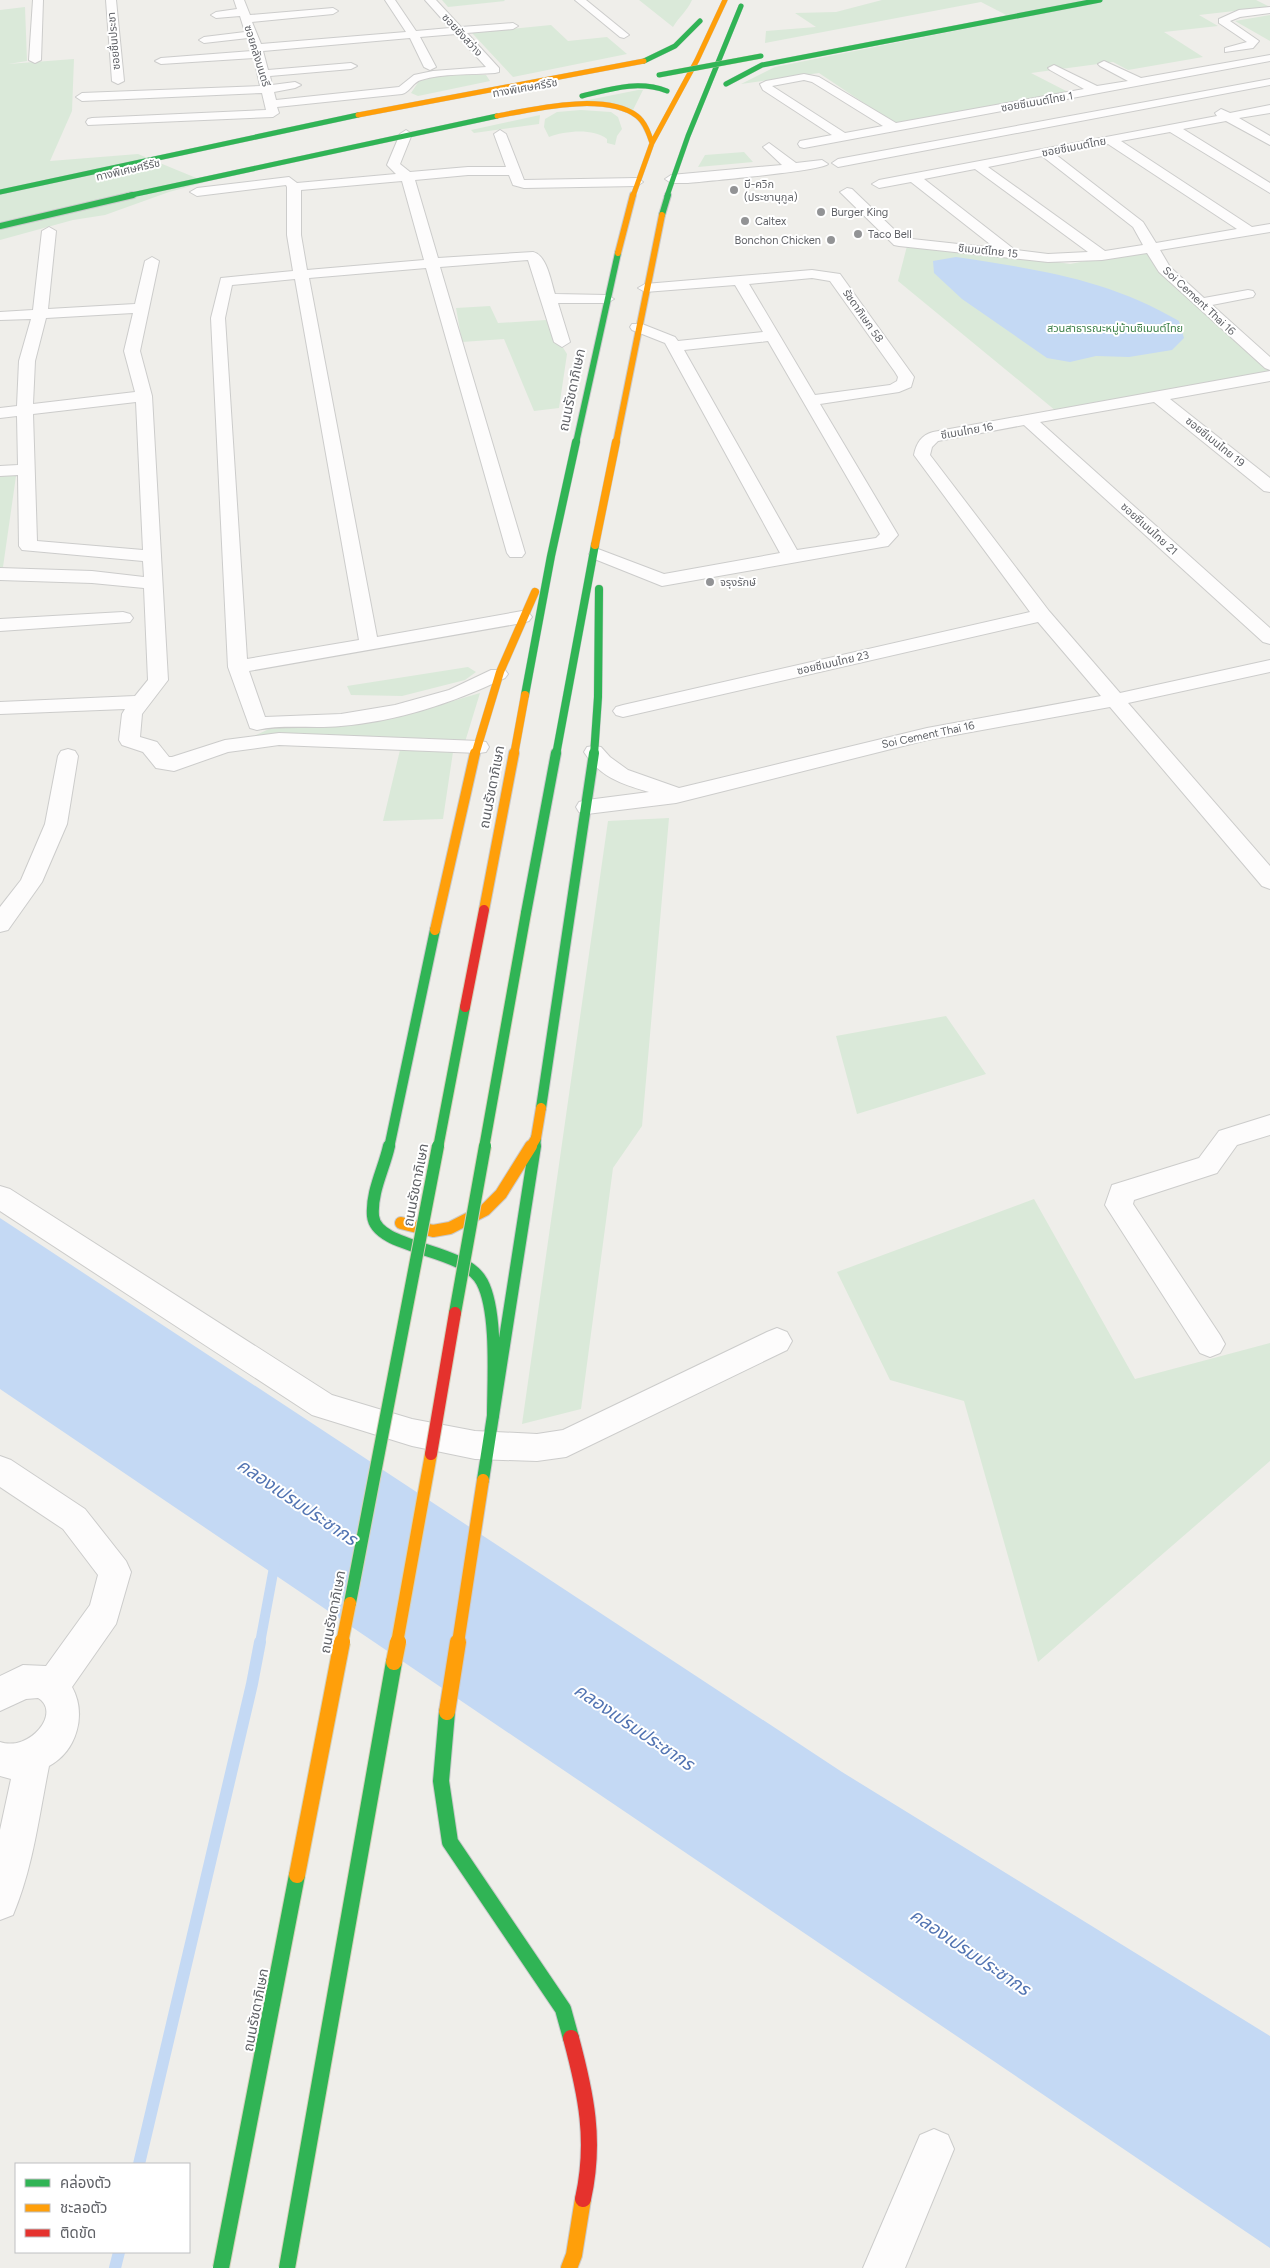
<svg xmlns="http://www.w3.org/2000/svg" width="1270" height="2268" viewBox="0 0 1270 2268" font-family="Figtree,'Noto Sans Thai',sans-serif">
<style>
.green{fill:#dae9d9}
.water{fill:#c4d9f4}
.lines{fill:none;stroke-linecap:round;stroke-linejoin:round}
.stream-far1{stroke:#c4d9f4;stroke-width:10}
.stream{stroke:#c4d9f4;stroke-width:12}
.street-casing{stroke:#cccccb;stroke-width:2}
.fast-far5-casing{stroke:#cacacb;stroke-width:5.5}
.fast-far4-casing{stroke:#cacacb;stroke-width:8}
.fast-far3-casing{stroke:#cacacb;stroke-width:9}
.fast-far2-casing{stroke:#cacacb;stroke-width:12}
.fast-far1-casing{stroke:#cacacb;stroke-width:14}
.fast-casing{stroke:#cacacb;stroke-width:18}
.slow-far5-casing{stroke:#cacacb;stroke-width:5.5}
.slow-far4-casing{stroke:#cacacb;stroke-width:8}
.slow-far3-casing{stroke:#cacacb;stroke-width:9}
.slow-far2-casing{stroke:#cacacb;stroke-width:12}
.slow-far1-casing{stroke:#cacacb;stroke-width:14}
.slow-casing{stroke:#cacacb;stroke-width:18}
.jam-casing{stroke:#cacacb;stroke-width:18}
.street{fill:#fdfcfc;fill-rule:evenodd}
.fast-far5{stroke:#30b455;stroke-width:5}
.fast-far4{stroke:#30b455;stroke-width:6}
.fast-far3{stroke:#30b455;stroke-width:8}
.fast-far2{stroke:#30b455;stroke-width:10}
.fast-far1{stroke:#30b455;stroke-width:12}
.fast{stroke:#30b455;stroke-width:16}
.slow-far5{stroke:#ff9f0a;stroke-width:5}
.slow-far4{stroke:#ff9f0a;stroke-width:6}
.slow-far3{stroke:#ff9f0a;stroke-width:8}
.slow-far2{stroke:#ff9f0a;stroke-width:10}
.slow-far1{stroke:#ff9f0a;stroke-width:12}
.slow{stroke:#ff9f0a;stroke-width:16}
.jam{stroke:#e5322d;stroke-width:16}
.fast-bridge-far3-casing{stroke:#d4d0bb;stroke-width:5.5;stroke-linecap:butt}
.fast-bridge-far2-casing{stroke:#d4d0bb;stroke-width:12;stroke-linecap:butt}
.fast-bridge-far1-casing{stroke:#d4d0bb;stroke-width:14;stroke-linecap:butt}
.fast-bridge-casing{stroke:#d4d0bb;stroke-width:18;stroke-linecap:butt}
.slow-bridge-far1-casing{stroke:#d4d0bb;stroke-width:14;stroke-linecap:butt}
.slow-bridge-casing{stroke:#d4d0bb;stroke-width:18;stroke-linecap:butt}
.jam-bridge-far1-casing{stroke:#d4d0bb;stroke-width:12;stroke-linecap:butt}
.jam-bridge-casing{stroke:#d4d0bb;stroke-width:14;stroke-linecap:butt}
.fast-bridge-far3{stroke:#30b455;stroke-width:5}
.fast-bridge-far2{stroke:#30b455;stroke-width:10}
.fast-bridge-far1{stroke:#30b455;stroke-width:12}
.fast-bridge{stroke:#30b455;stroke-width:16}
.slow-bridge-far1{stroke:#ff9f0a;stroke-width:12}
.slow-bridge{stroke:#ff9f0a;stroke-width:16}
.jam-bridge-far1{stroke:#e5322d;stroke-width:10}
.jam-bridge{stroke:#e5322d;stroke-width:12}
.poi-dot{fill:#929395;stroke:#fff;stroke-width:2}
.labels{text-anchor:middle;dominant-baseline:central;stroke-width:4;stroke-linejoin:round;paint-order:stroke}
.far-street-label{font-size:11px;fill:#606267;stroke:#fff}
.far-poi-label{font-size:11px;fill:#606267;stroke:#fff;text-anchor:start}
.far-park-label{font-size:11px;fill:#3d8049;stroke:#fff}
.street-label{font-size:14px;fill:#606267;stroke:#fff}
.near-water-label{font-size:18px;font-style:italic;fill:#5274b2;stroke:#fff}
</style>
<rect width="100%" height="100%" fill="#efeeea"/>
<!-- green -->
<path class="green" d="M442,0H504L505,1L448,7Z
M639,0H692C687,11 679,17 673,27Z
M882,0H1256L1270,7L1199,15L1218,26L1164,32L1203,57L1128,70L1113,62L1031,73L1070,93L895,124L819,73L741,84L775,67L1014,19L981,2L765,43L766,31L816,27L795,13L836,12Z
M25,7L27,61L8,64L74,59L72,111L50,161L138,154L206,182L169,192L105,215L73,220L0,240V10Z
M1270,15V41L1235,21Z
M551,25L568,41L607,37L627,54L513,77L472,33Z
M444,75H486L490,81L418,96L411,93L419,81Z
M638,90H643L633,110L583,101Z
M581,110L611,112L618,117L622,129L617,136L615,145L607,143V139C593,128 565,131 549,137L544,127L545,119L557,112Z
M540,115L539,124L474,133L471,130Z
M744,152L753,162L698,167L705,155Z
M907,246L1000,253L1070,264L1149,249L1270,372L1056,411L898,281Z
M490,306L498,323L546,320L567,354L559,408L534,411L504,339L462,342L456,308Z
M0,476H16L3,567H0Z
M468,667L476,672L465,680L402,696L351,695L347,686Z
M480,693L465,742L303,734L254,736L269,729L374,719L422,710Z
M400,750L453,752L443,819L383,821Z
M669,818L642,1126L613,1168L581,1409L522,1424L608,821Z
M946,1016L986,1074L857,1114L836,1036Z
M1034,1199L1135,1379L1270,1343V1461L1038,1662L964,1401L890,1380L837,1272Z"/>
<!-- water -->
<path class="water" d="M956,257C1036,269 1108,279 1179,321L1184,338L1172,350L1129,357L1096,356L1070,362L1047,358L962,299L934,273L933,261Z
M0,1218L842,1772L1270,2036V2248L0,1389Z"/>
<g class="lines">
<!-- stream-far1 -->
<path class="stream-far1" d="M260,1643L275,1562"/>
<!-- stream -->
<path class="stream" d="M139,2164L252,1684L260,1642
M115,2268L119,2252"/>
<defs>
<path id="street" d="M33,0H43L41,60L35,63L29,60Z
M106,0H116L124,81L118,84L112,81Z
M234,0H244L250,15L333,8L338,11L333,14L252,22L261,44L406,32L385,0H395L416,31L450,28L425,0H436L461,27L513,23L518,26L513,29L467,33L499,68V72L495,73C471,75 443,73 421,80C413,82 410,92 402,94L277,107L279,113L273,117L88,125L86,122L88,119L92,118L266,110L262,93L82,101L76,97L82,93L260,86L254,58L161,64L155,61L161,58L252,51L248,38L204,43L199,40L204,37L245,32L240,16L216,18L211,15L216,12L237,9ZM456,34L486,67L433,71L414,75L399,87L276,100L274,92L295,88L301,85L295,82L272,85L270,76L351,69L357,66L351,63L268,70L263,51L410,38L424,67L430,70L436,67L420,37Z
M575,0H586L629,35L624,38L620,37Z
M1270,7V13L1240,17L1230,21L1259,41L1253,48L1225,52V48L1247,42L1219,23V19L1239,10Z
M1270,55V61L804,148L800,147L798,144L800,141L832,135L763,90L760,84L766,81L804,74L819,77L896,123L1084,89L1050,70L1048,68L1054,65L1097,86L1128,81L1100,66L1098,64L1104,61L1141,78ZM804,80L812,82L883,126L845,133L772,86Z
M1270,79V85L838,167L832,163L838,159Z
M1270,105V113L1239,118L1270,136V145L1226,121L1183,129L1270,183V193L1170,132L1121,141L1252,227L1270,224V232L1160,250L1170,267L1204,298L1248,290L1253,291L1255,294L1253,297L1212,305L1270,357V370L1265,368L1159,272L1147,253L1102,260L1048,262L899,246L894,245L840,192L847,188L852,189L903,238L995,248L911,182L879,188L872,184L879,180L1217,116L1215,113L1221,109L1230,113ZM1108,144L1237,229L1156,243L1143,222L1055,154ZM1042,156L1133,227L1143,245L1105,251L988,167ZM975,169L1088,252L1048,254L1015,250L924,179Z
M406,130L412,134L400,164L410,172L468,167H506L494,134L500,130L506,134L524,180L637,178L643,182L637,186L524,188L513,185L509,175H468L415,180L438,258L533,252C547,255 551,282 555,294L607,295L614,299L607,303H558L570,342L562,347L554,342L528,260L440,267L525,553L522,557H510L507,553L426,268L309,278L377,637L522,611L529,613L532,617L529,621L522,623L249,671L265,717L341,714L395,705L449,690L491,670H505L508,674L505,678C453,703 398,721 341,726C314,729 283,724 257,730L250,728L228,667L211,318L221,278L293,271L287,235V187L286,185L197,196L190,192L197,188L289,177L297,183L396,174L387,165L400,134ZM402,181L424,260L307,270L301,235V190ZM295,279L359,640L247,659L225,318L232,285Z
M769,143L796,163L822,160L828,164C822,171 707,181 688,183H671L665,179L671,175L782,165L763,147Z
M49,227L56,231L48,309L135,304L145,261L152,257L159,261L140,351L152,396L168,680L142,714L140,737L157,742L169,757H172L225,740L279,733L479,741L486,742L489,747L486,752L479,753L279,745L228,752L174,771L156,768L143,752L122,745L119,740L122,714L125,709L0,714V702L135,696L148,680L144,588L92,583L0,580V568L92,571L144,577L143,561L22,550L19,546L18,475L0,476V466L18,465L17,416L0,418V408L17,406L19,361L31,319L0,320V312L33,310L42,231ZM133,313L124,351L135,392L33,404L35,361L46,318ZM136,402L143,550L37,541L33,414Z
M812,270L840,274L914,377L911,387L899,392L820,404L898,535L888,546L882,547L662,586L592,558L589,554L592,550L598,549L664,574L780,553L665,343L632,330L630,327L632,324H642L675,337L678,341L763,332L735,285L645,292L638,288L645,284ZM812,278L830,281L895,372L898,377L897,381L890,385L815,395L749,284ZM768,341L880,534L876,538L797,550L684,350Z
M1270,371V381L1170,399L1270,478V492L1264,491L1154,402L1040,422L1270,628V644L1263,642L1024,425L938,441L932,447L930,455L1049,611L1120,693L1270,660V672L1128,703L1270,866V889L1262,886L1110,707L927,740L676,803L587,814L579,812L576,807L579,802L587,800L649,792C621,784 600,777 584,752L587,747L594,746L601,747L610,757L628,770L679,788L927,728L1101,696L1038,622L623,717L616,715L613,711L616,707L623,705L1030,612L914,455C916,444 921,435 933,432Z
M123,612L130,614L133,618L130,622L0,631V619Z
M68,749L75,751L78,756L67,824L42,882L8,930L0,932V907L21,880L45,824L58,756L61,751Z
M1270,1115V1135L1237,1145L1217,1173L1134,1200L1133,1204L1220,1335L1225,1344L1220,1353L1210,1357L1200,1353L1105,1205L1112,1185L1199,1158L1219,1131Z
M0,1186L10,1189L332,1395L412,1419L475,1431L537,1434L563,1430L767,1332L777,1328L787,1332L792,1341L787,1350L566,1457L537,1461L475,1459L412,1446L312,1415L0,1211Z
M0,1456L11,1460L85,1509L126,1561L131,1572L116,1624L72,1687C87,1714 77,1751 49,1766C39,1816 33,1868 13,1915L0,1920V1830L11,1779L0,1776V1742C30,1752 62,1712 38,1698L26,1699L0,1711V1676L23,1665L46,1666L90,1605L98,1575L63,1529L0,1487Z
M934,2129L948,2135L954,2149L905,2268H863L920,2135Z"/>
<path id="fast-far5" d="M644,61L675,46L700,21
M726,84L762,65L1100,0
M582,96C611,89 638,80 667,91
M0,192L358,115
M127,196L497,116
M667,196L688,136L741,6"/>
<path id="fast-far4" d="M662,215L668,195
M0,226L133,195
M576,443L618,253"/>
<path id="fast-far3" d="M525,695L551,556L576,442
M556,755L595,545
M594,755L598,697L599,589"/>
<path id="fast-far2" d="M526,913L556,753
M541,1108L594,753
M389,1148L435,930
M535,1148L536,1138"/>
<path id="fast-far1" d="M389,1146C384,1169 371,1192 373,1216C376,1250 464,1247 482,1282C498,1312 493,1382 493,1417
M483,1480L535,1146"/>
<path id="fast" d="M447,1712L441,1781L450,1842L563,2009L571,2038"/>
<path id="slow-far5" d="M358,115L644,61
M497,116C534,109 605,92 637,116C645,122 649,134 652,143
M633,196L652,143L697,60L725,0"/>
<path id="slow-far4" d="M618,253L633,195
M616,443L662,215"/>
<path id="slow-far3" d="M595,545L616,442
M475,755L500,672L535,592
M514,755L525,695"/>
<path id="slow-far2" d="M484,910L514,753
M435,930L475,753
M530,1148L536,1138L541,1108"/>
<path id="slow-far1" d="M401,1223L433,1231L450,1228L485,1210L501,1194L531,1146
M458,1643L483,1480"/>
<path id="slow" d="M447,1712L458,1642
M569,2268L574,2255L583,2199"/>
<path id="jam" d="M571,2038C586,2094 596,2141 583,2199"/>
</defs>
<!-- street casing -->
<use href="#street" class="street-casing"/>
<!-- fast-far5 casing -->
<use href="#fast-far5" class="fast-far5-casing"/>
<!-- fast-far4 casing -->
<use href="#fast-far4" class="fast-far4-casing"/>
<!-- fast-far3 casing -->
<use href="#fast-far3" class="fast-far3-casing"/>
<!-- fast-far2 casing -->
<use href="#fast-far2" class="fast-far2-casing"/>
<!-- fast-far1 casing -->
<use href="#fast-far1" class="fast-far1-casing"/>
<!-- fast casing -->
<use href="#fast" class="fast-casing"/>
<!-- slow-far5 casing -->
<use href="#slow-far5" class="slow-far5-casing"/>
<!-- slow-far4 casing -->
<use href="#slow-far4" class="slow-far4-casing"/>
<!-- slow-far3 casing -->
<use href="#slow-far3" class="slow-far3-casing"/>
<!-- slow-far2 casing -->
<use href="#slow-far2" class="slow-far2-casing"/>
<!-- slow-far1 casing -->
<use href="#slow-far1" class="slow-far1-casing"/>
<!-- slow casing -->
<use href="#slow" class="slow-casing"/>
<!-- jam casing -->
<use href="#jam" class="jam-casing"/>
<!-- street -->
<use href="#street" class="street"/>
<!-- fast-far5 -->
<use href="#fast-far5" class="fast-far5"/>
<!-- fast-far4 -->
<use href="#fast-far4" class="fast-far4"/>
<!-- fast-far3 -->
<use href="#fast-far3" class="fast-far3"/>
<!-- fast-far2 -->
<use href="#fast-far2" class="fast-far2"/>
<!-- fast-far1 -->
<use href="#fast-far1" class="fast-far1"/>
<!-- fast -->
<use href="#fast" class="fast"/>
<!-- slow-far5 -->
<use href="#slow-far5" class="slow-far5"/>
<!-- slow-far4 -->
<use href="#slow-far4" class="slow-far4"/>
<!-- slow-far3 -->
<use href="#slow-far3" class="slow-far3"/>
<!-- slow-far2 -->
<use href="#slow-far2" class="slow-far2"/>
<!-- slow-far1 -->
<use href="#slow-far1" class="slow-far1"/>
<!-- slow -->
<use href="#slow" class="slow"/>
<!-- jam -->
<use href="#jam" class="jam"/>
<defs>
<path id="fast-bridge-far3" d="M659,75L761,56"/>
<path id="fast-bridge-far2" d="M438,1148L465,1007
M484,1148L526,913"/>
<path id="fast-bridge-far1" d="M455,1313L485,1146
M350,1603L438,1146"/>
<path id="fast-bridge" d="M221,2268L297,1875
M287,2268L394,1662"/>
<path id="slow-bridge-far1" d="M342,1643L350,1603
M397,1643L431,1454"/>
<path id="slow-bridge" d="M394,1662L398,1642
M297,1875L342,1642"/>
<path id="jam-bridge-far1" d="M465,1007L484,910"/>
<path id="jam-bridge" d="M431,1454L455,1313"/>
</defs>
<!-- fast-bridge-far3 casing -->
<use href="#fast-bridge-far3" class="fast-bridge-far3-casing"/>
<!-- fast-bridge-far2 casing -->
<use href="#fast-bridge-far2" class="fast-bridge-far2-casing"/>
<!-- fast-bridge-far1 casing -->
<use href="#fast-bridge-far1" class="fast-bridge-far1-casing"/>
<!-- fast-bridge casing -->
<use href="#fast-bridge" class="fast-bridge-casing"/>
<!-- slow-bridge-far1 casing -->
<use href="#slow-bridge-far1" class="slow-bridge-far1-casing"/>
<!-- slow-bridge casing -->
<use href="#slow-bridge" class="slow-bridge-casing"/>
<!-- jam-bridge-far1 casing -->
<use href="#jam-bridge-far1" class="jam-bridge-far1-casing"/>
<!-- jam-bridge casing -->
<use href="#jam-bridge" class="jam-bridge-casing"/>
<!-- fast-bridge-far3 -->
<use href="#fast-bridge-far3" class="fast-bridge-far3"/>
<!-- fast-bridge-far2 -->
<use href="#fast-bridge-far2" class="fast-bridge-far2"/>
<!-- fast-bridge-far1 -->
<use href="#fast-bridge-far1" class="fast-bridge-far1"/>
<!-- fast-bridge -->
<use href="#fast-bridge" class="fast-bridge"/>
<!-- slow-bridge-far1 -->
<use href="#slow-bridge-far1" class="slow-bridge-far1"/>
<!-- slow-bridge -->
<use href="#slow-bridge" class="slow-bridge"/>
<!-- jam-bridge-far1 -->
<use href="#jam-bridge-far1" class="jam-bridge-far1"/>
<!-- jam-bridge -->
<use href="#jam-bridge" class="jam-bridge"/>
</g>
<!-- markers -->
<g class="poi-dot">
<circle cx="734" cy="190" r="5"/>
<circle cx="821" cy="212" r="5"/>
<circle cx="745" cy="221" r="5"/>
<circle cx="858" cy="234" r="5"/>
<circle cx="831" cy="240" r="5"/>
<circle cx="710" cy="582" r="5"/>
</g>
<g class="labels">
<!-- far-street labels -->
<g class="far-street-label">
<text transform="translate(462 35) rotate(47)">ซอยยังสว่าง</text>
<text transform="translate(114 41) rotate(-95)">ซอยชื่นประชา</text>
<text transform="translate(257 56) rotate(73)">ซอยคลังมนตรี</text>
<text transform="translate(525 88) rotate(-10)">ทางพิเศษศรีรัช</text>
<text transform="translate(1037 102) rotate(-10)">ซอยซีเมนต์ไทย 1</text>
<text transform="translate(1074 147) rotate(-11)">ซอยซีเมนต์ไทย</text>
<text transform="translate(128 170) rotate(-13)">ทางพิเศษศรีรัช</text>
<text transform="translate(988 251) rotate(6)">ซิเมนต์ไทย 15</text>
<text transform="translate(1199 301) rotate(43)">Soi Cement Thai 16</text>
<text transform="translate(863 316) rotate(55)">รัชดาภิเษก 58</text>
<text transform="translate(967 431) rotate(-10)">ซีเมนไทย 16</text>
<text transform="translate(1215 442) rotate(39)">ซอยซีเมนไทย 19</text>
<text transform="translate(1149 529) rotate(42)">ซอยซีเมนไทย 21</text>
<text transform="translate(833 663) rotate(-13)">ซอยซีเมนไทย 23</text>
<text transform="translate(928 735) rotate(-12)">Soi Cement Thai 16</text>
</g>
<!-- far-poi labels -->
<g class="far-poi-label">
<text x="744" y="184">บี-ควิก<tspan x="744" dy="13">(ประชานุกูล)</tspan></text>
<text x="831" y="212">Burger King</text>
<text x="755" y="221">Caltex</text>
<text x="868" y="234">Taco Bell</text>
<text x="821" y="240" text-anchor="end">Bonchon Chicken</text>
<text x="720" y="582">จรุงรักษ์</text>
</g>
<!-- far-park labels -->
<g class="far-park-label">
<text x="1115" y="328">สวนสาธารณะหมู่บ้านซิเมนต์ไทย</text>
</g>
<!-- street labels -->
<g class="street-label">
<text transform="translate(572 390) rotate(-78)">ถนนรัชดาภิเษก</text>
<text transform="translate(492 787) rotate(-79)">ถนนรัชดาภิเษก</text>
<text transform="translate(416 1185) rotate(-79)">ถนนรัชดาภิเษก</text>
<text transform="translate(333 1612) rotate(-79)">ถนนรัชดาภิเษก</text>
<text transform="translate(256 2010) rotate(-79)">ถนนรัชดาภิเษก</text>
</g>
<!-- near-water labels -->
<g class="near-water-label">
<text transform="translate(297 1502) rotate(34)">คลองเปรมประชากร</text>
<text transform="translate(634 1727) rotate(34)">คลองเปรมประชากร</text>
<text transform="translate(970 1952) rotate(34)">คลองเปรมประชากร</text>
</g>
</g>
<!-- legend -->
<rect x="15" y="2163" width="175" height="90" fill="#ffffff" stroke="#bfc0c2"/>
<rect x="25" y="2179" width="25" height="8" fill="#30b455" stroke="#bfc0c2"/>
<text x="60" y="2188" font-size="15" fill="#606267">คล่องตัว</text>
<rect x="25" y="2204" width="25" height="8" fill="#ff9f0a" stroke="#bfc0c2"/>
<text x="60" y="2213" font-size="15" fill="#606267">ชะลอตัว</text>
<rect x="25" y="2229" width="25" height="8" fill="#e5322d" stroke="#bfc0c2"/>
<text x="60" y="2238" font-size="15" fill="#606267">ติดขัด</text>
</svg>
